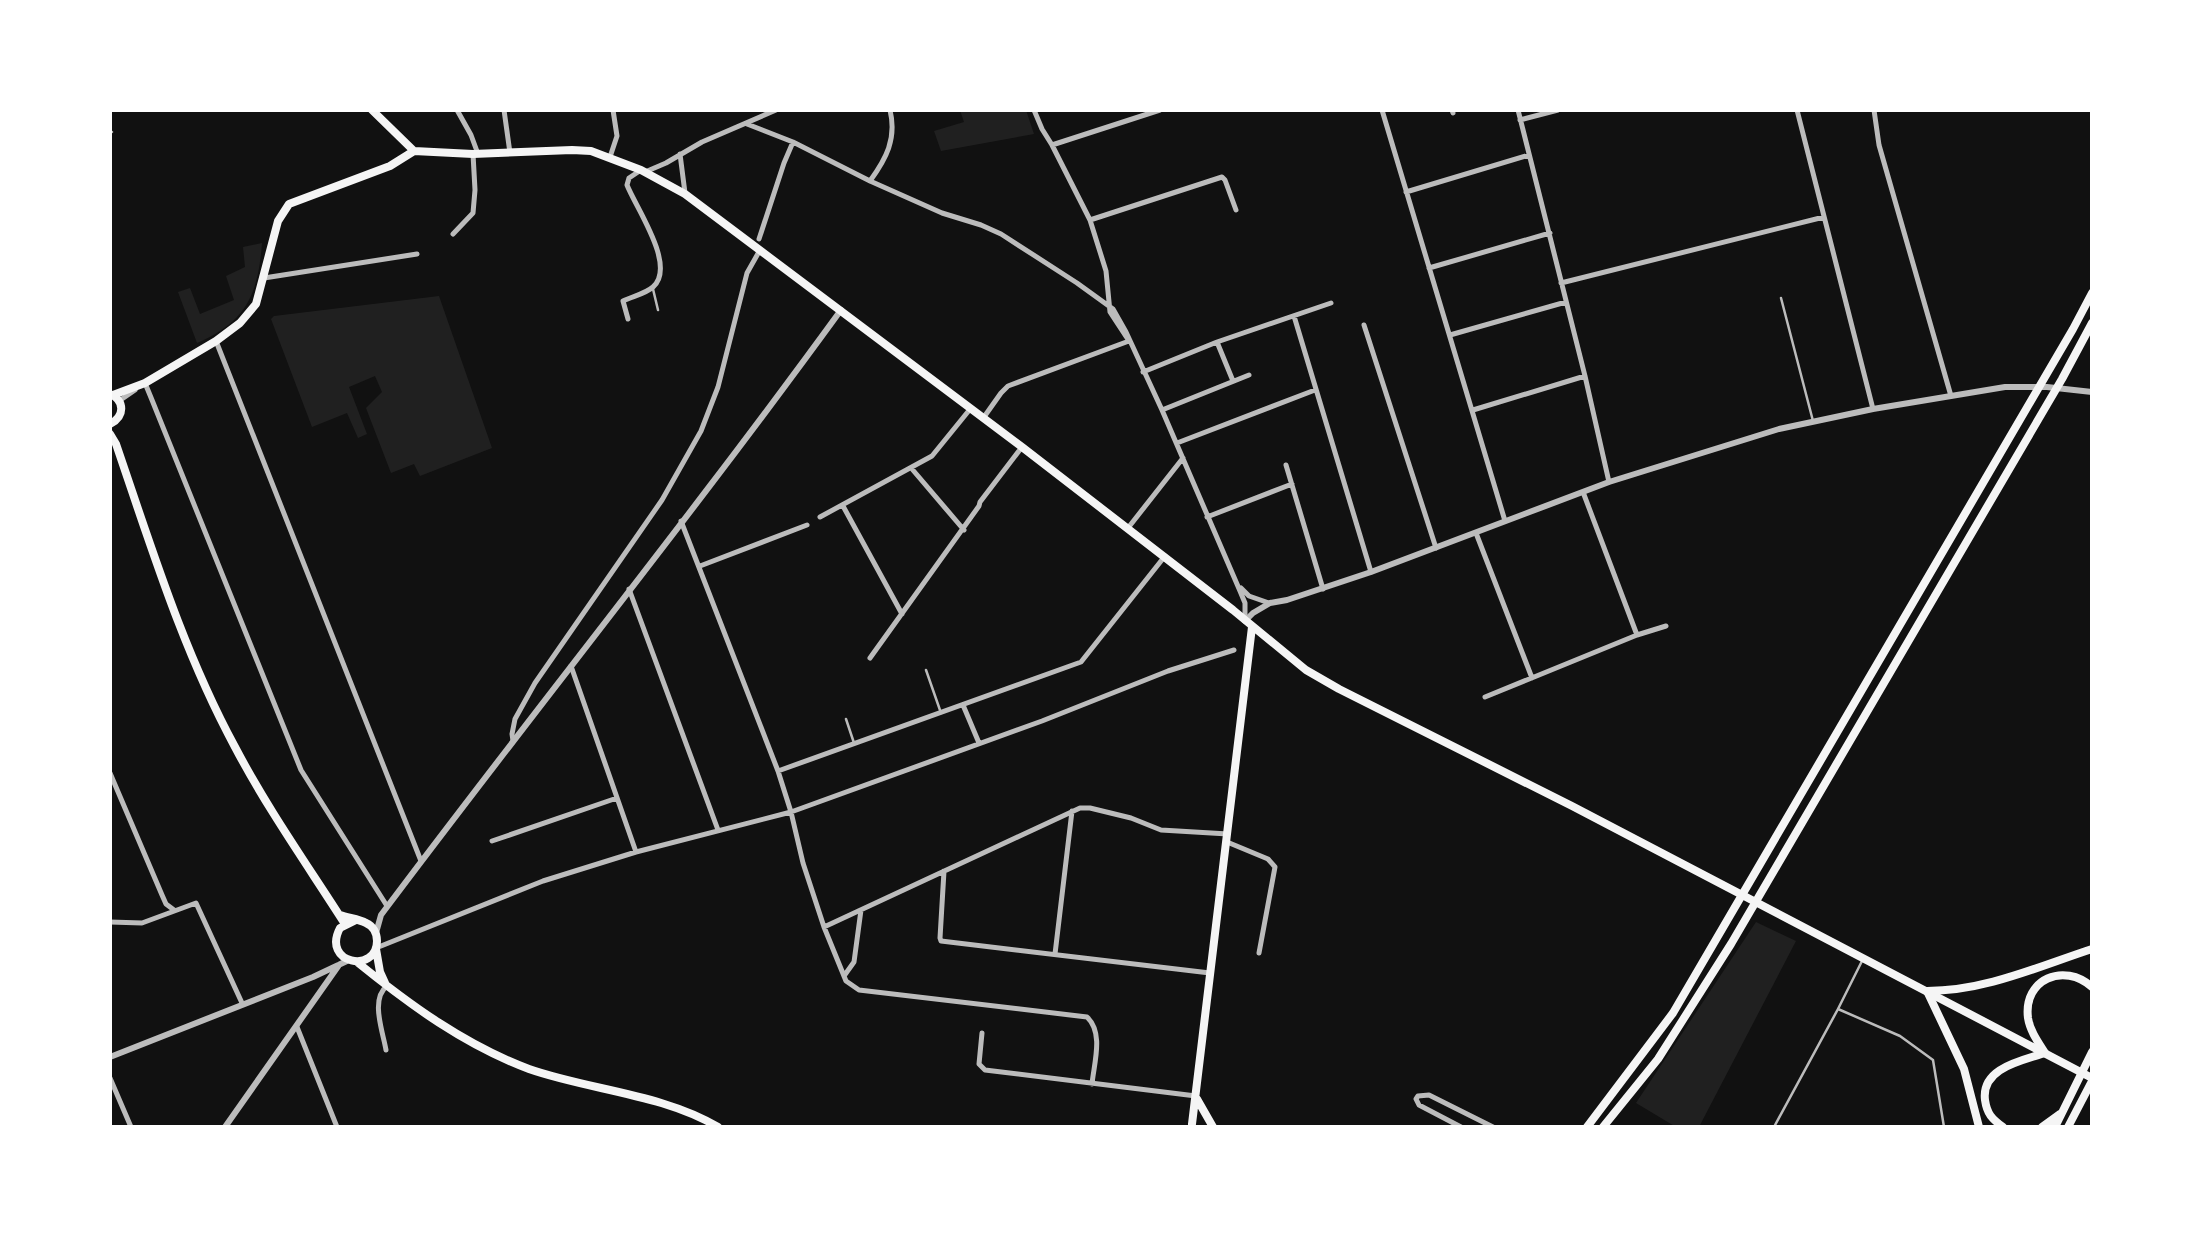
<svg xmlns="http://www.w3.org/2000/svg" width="2202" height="1237" viewBox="0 0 2202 1237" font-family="'Archivo Narrow',sans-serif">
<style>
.green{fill:#202020}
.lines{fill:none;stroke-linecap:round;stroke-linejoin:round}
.service{stroke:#bcbcbc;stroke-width:2.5}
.minor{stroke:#bcbcbc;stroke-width:5}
.tertiary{stroke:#bcbcbc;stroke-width:6}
.primary{stroke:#f5f5f5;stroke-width:8}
.trunk{stroke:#f5f5f5;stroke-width:8}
</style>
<rect width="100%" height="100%" fill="#111"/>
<!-- green -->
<path class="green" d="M960,110H1026L1034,134L941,151L934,131L964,122Z
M262,243C258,295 246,322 197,343L178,292L190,288L200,314L234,300L226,276L245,267L243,247Z
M439,296L492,448L420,476L414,464L391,473L366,408L382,392L375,376L349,387L367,434L358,438L347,413L312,427L271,319L274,316Z
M1756,922L1796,941L1699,1127H1676L1636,1103Z"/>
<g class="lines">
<!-- service -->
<path class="service" d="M110,133L112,132
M653,289L658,310
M1781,298L1813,421
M926,670L941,713
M846,719L854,743
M1838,1009L1900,1036L1933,1060L1944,1127
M1774,1127L1838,1009L1862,961"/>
<!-- minor -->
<path class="minor" d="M457,110L471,135L478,154
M504,110L510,153
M1382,110L1505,521
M1452,110L1453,113
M1518,110L1585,376L1609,482
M1797,110L1873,409
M1874,110L1879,145L1951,396
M1520,120L1558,110
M747,124L793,142L870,181L942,213L981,225L1001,234L1077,283L1113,309L1126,332L1162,410L1240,591L1245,603V621
M1052,145L1160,110
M680,154L685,193
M610,157L617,136L613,110
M645,172L666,163L702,142L776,110
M870,181C886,159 897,139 890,110
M1406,192L1529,155
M1090,220L1222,177L1225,180L1236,210
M453,234L473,213L475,190L473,154
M759,239L784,163L793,142
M1429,268L1550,233
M264,278L417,254
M1561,283L1824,217
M1294,316L1371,572
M628,319L623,301C633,296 645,294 653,287C677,266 636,208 627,185L629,178L641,170
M1364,325L1436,548
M1450,335L1566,302
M216,341L421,861
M1217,342L1233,381
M1143,372L1217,342L1331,303
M143,384L145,383L152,400L301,770L387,906
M119,401L135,390
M1162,410L1249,375
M1473,410L1585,376
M984,417L1001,393L1008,386L1129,341L1110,312L1106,271L1090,220L1052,145L1042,129L1034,110
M1177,443L1315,390
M1286,465L1323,589
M912,469L964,530
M1583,492L1637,635
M843,506L902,614
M820,517L932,456L971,408
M1207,517L1292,484
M681,521L778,771L791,812L803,863L824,927L846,981L859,990L1087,1017C1104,1033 1094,1063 1092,1084
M1128,528L1183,458
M1476,533L1532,678
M700,566L807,525
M1241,588L1249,596L1269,603
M629,589L718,830
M870,658L979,506L980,502L1022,447
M571,666L636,852
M1485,697L1637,635L1666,626
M963,705L979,743
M513,741L512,734L515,719L535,683L662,500L701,431L718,387L747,273L760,250
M778,771L1081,662L1165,556
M110,773L162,895L166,904L174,910
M492,841L617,798
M1227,842L1268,859L1275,867L1259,953
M944,871L940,938L941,941L1210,973
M110,922L142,923L196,903L242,1003
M824,927L1080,808H1090L1131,818L1161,830L1228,834
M376,948L543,881L636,852L791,812L1042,721L1168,671L1234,650
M1055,954L1072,811
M844,976L854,962L861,910
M297,1027L337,1127
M982,1033L979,1064L985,1070L1196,1096
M386,1050C383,1032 370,999 387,986
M110,1078L131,1127
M1461,1127L1419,1105L1416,1099L1418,1096L1429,1095L1493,1127"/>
<!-- tertiary -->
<path class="tertiary" d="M1245,621L1253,613L1270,603L1287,600L1371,572L1609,482L1779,429L1873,409L2005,387H2047L2092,392
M376,933L381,915C533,712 692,515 841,310
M110,1057L313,977L349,960
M225,1127L339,965"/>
<!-- primary -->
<path class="primary" d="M372,110L414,151L473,154L572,150L591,151L641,170L685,194L1022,447L1233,610L1306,670L1339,689L1572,806L2092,1078
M110,394C125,401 125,416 110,424
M113,395L145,383L216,341L240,323L256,304L278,221L289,204L390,166L414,151
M110,434L116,444C151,546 183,651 235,747C267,808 308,866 345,924
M340,915C348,918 359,919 366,923C373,926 377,933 377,941C377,974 321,964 340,928L356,920
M376,949L380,972L385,983
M357,962C410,1005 465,1045 529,1069C589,1090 663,1094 718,1127
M1197,1099L1213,1127
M1192,1124L1252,627"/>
<!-- trunk -->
<path class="trunk" d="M1587,1127L1673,1013L2073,329L2092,293
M1603,1127L1658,1059L1731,944L2062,379L2092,323
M1979,1127L1964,1069L1927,991C1985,991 2037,967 2092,949
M2003,1127C1992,1119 1987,1114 1985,1100C1981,1068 2021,1061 2045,1053C2038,1042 2030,1031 2028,1018C2023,979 2064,962 2092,987
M2042,1127L2060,1114
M2055,1127L2092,1052
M2068,1127L2092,1081"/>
</g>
<!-- border -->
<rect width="2202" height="1237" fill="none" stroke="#ffffff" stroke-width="224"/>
</svg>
